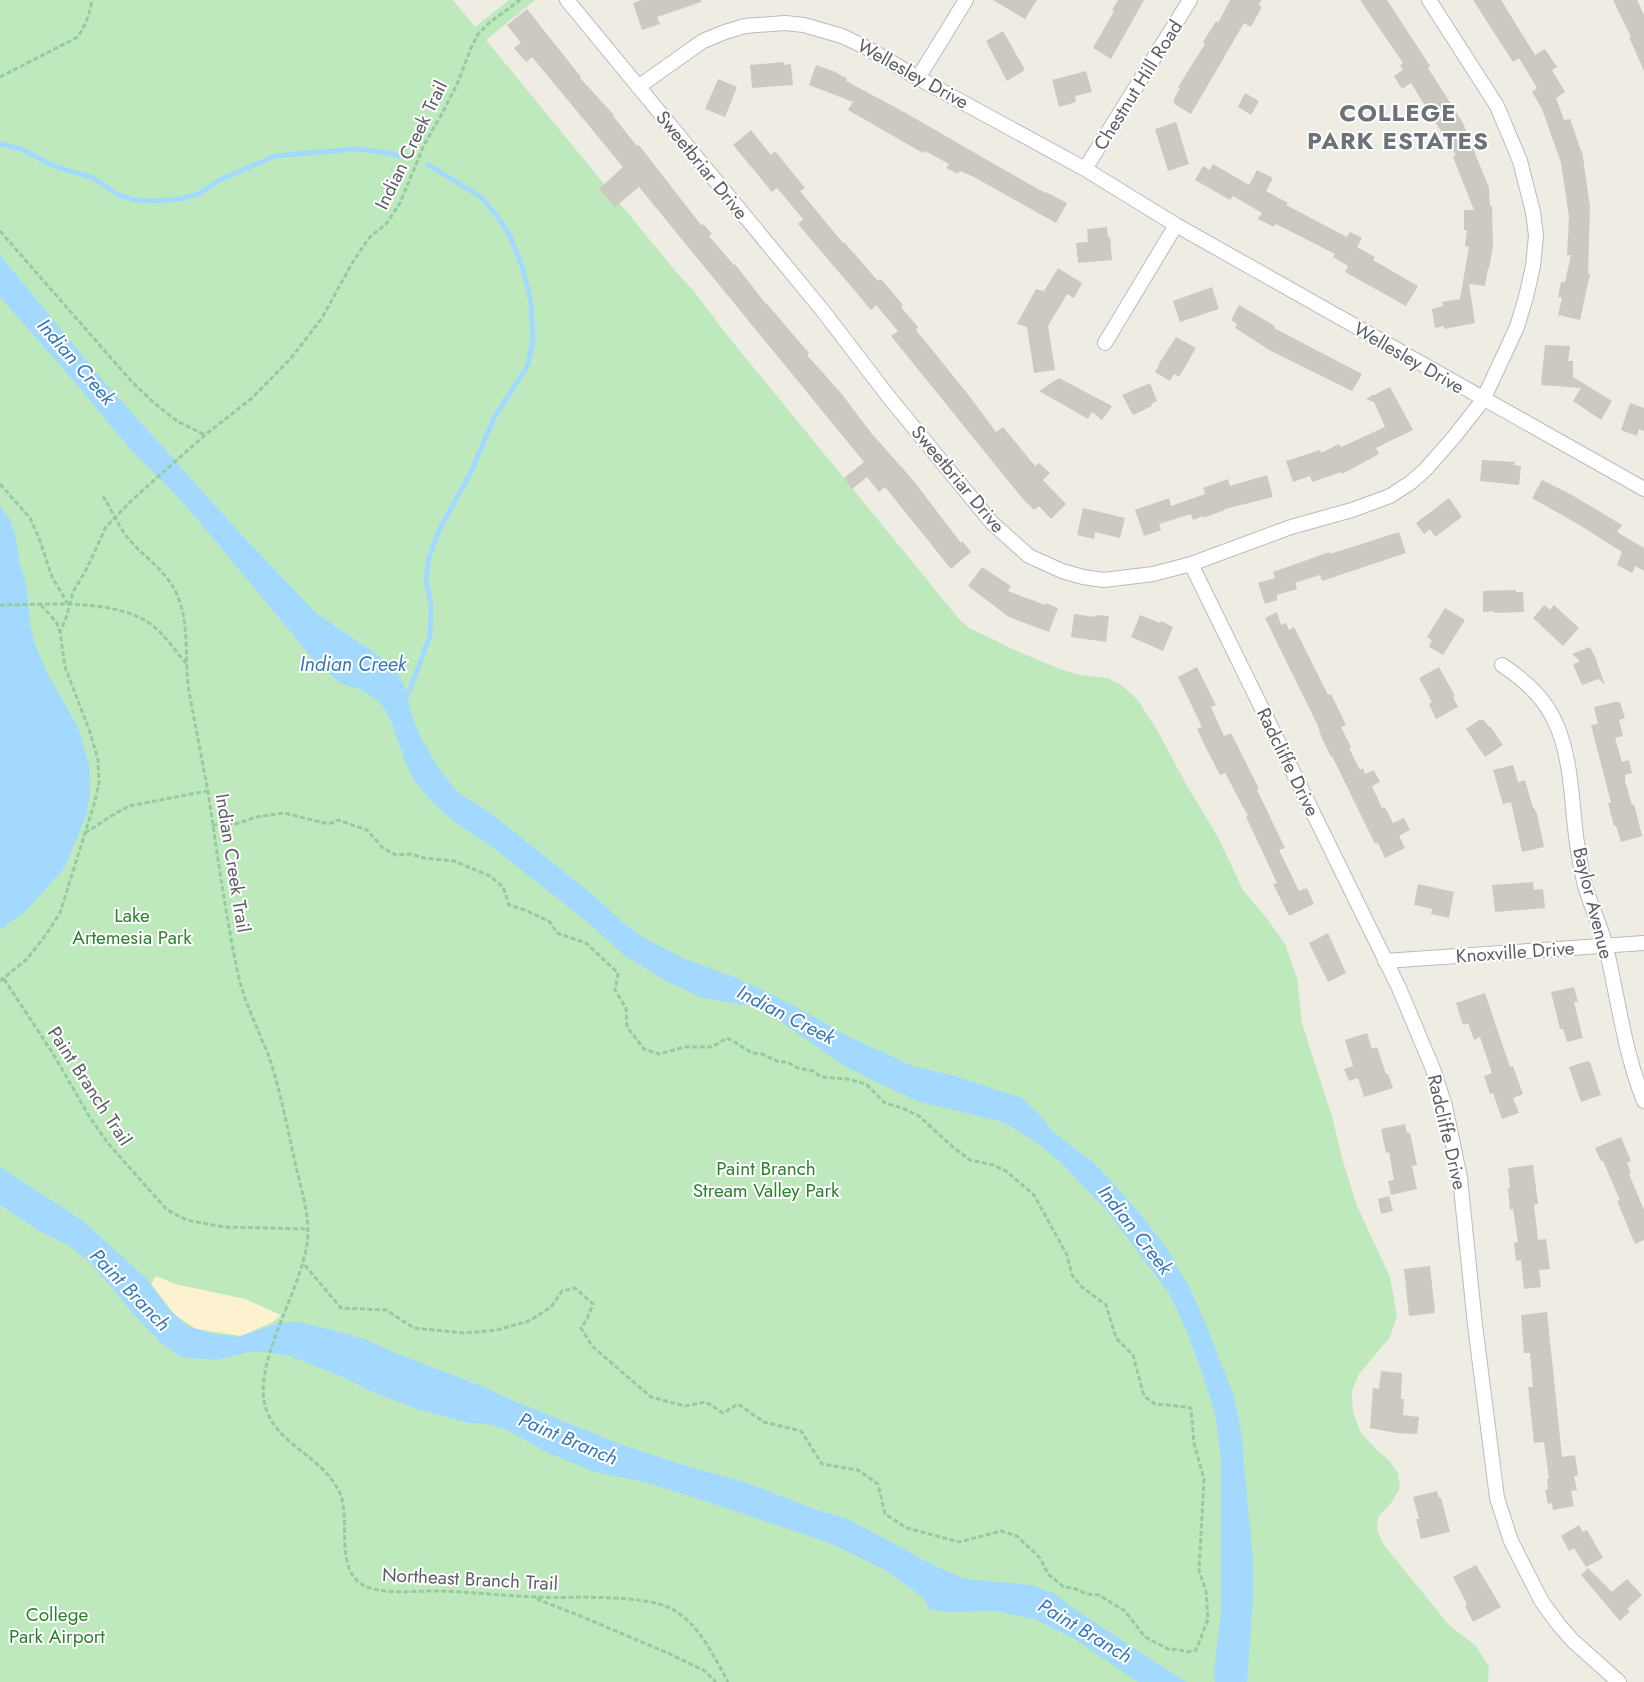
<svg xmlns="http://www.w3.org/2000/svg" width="1644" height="1682" viewBox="0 0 1644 1682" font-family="Jost,sans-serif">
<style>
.green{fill:#bee9bd}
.sand{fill:#fdf2cf}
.water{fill:#a3d9ff}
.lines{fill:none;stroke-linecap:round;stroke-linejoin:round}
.stream{stroke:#a3d9ff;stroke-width:5}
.building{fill:#ccc9c2}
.street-casing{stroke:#b8bbc0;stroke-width:16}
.path{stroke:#95caa3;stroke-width:3;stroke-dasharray:5 2.5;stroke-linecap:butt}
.street{stroke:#fff;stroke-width:14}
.labels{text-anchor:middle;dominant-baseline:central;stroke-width:4;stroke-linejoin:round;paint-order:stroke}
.street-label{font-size:19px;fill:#5b5f65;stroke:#fff}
.park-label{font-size:19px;fill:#2c822f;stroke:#fff}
.water-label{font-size:20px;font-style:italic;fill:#3679ba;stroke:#fff}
.district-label{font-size:24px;font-weight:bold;letter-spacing:1px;fill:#6c7277;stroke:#fff}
</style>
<rect width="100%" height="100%" fill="#efece3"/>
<!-- green -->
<path class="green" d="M0,0H453L475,27L509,0H535L486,40L677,273L693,290L727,335L959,619L969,628L1019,652L1060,669L1080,675L1107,678L1120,684L1137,699L1156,728L1186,784L1218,837L1243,890L1268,920L1285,944L1297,978L1302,1023L1333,1120L1342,1158L1357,1206L1390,1277L1397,1316L1390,1337L1359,1374L1352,1391L1353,1413L1361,1433L1379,1452L1389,1460L1398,1473L1400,1488L1391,1503L1378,1517L1377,1530L1384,1545L1449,1625L1476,1646L1489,1667L1488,1682H0Z"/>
<!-- sand -->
<path class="sand" d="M156,1276L175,1284L245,1299L281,1315L273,1322L241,1336L196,1329L175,1315L151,1284Z"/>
<!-- water -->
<path class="water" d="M0,255L101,378L239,532L316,613L375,653L394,668L404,685L411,713L421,738L438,767L456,791L492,814L593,895L620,920L644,938L685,959L734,977L773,995L813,1016L839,1032L913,1066L951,1075L1022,1098L1039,1114L1053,1132L1093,1162L1114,1184L1143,1217L1167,1249L1190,1288L1207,1327L1233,1394L1241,1430L1253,1560V1600L1247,1682H1215L1214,1672L1221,1612V1460L1216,1418L1203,1375L1185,1327L1168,1292L1107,1211L1061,1163L1036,1142L1003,1122L920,1102L884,1086L843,1065L787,1026L756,1007L702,998L666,981L625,956L586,921L492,847L453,821L432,802L412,778L402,753L391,721L381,703L362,690L342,684L316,663L198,520L171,490L127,446L84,393L0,297Z
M0,506L10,519L16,538L19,561L27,588L30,624L35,644L47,673L78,727L89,764L90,789L87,814L64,869L26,911L0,930Z
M0,1167L82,1220L147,1279L169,1309L187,1326L214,1334L238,1337L278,1323L299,1322L337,1331L367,1340L393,1352L484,1387L507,1398L622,1445L680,1464L747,1483L812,1508L848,1519L939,1568L965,1579L1031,1585L1055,1594L1077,1611L1186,1682H1138L1073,1638L1034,1619L996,1611L943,1612L928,1608L925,1599L885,1570L830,1543L696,1498L640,1481L595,1472L548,1453L507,1430L487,1424L468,1423L417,1409L370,1391L345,1378L290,1356L266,1352H251L215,1360L181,1357L162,1344L136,1317L91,1263L68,1245L39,1231L0,1205Z"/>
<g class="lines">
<!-- stream -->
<path class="stream" d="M0,144L21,149L54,166L93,178L117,194L133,200L157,201L181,199L201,193L217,181L275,156L354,149L384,152L407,158
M405,701L420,663L430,635L431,604L426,581L429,558L439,530L471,472L494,418L528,365L533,340L531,302L523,269L511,238L497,216L482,198L455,181L428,165"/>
</g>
<!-- building -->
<path class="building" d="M641,0H701V2L657,17L660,24L642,30L633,3Z
M993,0H1037L1025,19Z
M1118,0H1144L1111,59L1093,48L1114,11L1112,10Z
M1230,0H1261L1259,5L1262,7L1251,27L1244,23L1191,114L1174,104V99L1180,88L1178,87L1205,44L1203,42L1216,21L1218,23Z
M1360,0H1387L1430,66L1428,68L1463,123L1489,188L1490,206H1492L1493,246L1489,269H1488L1485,286L1469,284L1475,323L1444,329V326L1435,328L1432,309L1443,306L1442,302L1460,299L1469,247L1465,246L1467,230H1464V210H1474L1453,157L1456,155L1411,83L1402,89L1394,76L1403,70L1400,65L1403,63Z
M1473,0H1501L1535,55L1545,49L1557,67L1552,70L1565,92L1556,98L1564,120L1570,119L1581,151L1582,150L1590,207L1588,274H1590L1580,320L1558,315L1562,298L1558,297L1561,282H1565L1571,255H1567L1569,217L1561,163L1542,109L1532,92L1537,88L1519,58L1513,62Z
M1613,0H1637L1644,15V71L1629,37H1631Z
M527,9L581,77L580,78L614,115L613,116L637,146L639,145L701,225L703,224L712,234L709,236L734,265L735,264L766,304H767L809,353L807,355L841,393L872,434L913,480L961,543L962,541L971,552L951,569L885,487L879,492L867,477L852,489L844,478L864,462L639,187L615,207L599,189L623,167L532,57L526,62L514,48L521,43L507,25Z
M1003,31L1025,70L1007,81L986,41Z
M784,62V65L791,64L793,85L752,88L750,65Z
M816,65L838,73V74L847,78L846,81L904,112L1036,188L1046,193V192L1067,203L1056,223L972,176L960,171L958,174L946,168L949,164L925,151L923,153L848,110L853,102L809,85Z
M1086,71L1092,92L1075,96L1076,102L1059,107L1052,80Z
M718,79L737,87L725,117L705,109Z
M1245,93L1259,101L1251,115L1238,107Z
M1176,122L1189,164L1168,171L1155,129Z
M751,130L771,155L775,151L805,188L800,191L843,243L844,242L878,281L881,279L903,305L901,307L918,327L916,330L967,393L996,432L1003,427L1035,466L1039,463L1050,473L1043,480L1066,504L1051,519L1039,506L1034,510L1022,498L891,336L898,331L876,305L871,310L798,224L803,219L777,188L772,192L733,145Z
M1213,164L1249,185L1257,170L1273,178L1266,191L1288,203L1286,205L1347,237L1350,232L1362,238L1357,247L1375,257L1373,260L1418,286L1406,306L1345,272L1348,266L1333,257L1335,254L1276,224L1274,227L1258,219L1262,213L1233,196L1230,200L1195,180L1203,166L1210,170Z
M1107,227L1108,237H1110L1112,260L1078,263L1076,243L1088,242L1087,229Z
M1058,268L1082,283L1074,298L1067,294L1048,326L1055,370L1034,373L1027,327L1017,324L1036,289L1044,291Z
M1212,287L1219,309L1180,322L1173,301Z
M1239,305L1275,326L1274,328L1362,374L1352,391L1271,351L1235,328L1237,324L1231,320Z
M1176,337L1196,348L1179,377L1174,374L1170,381L1155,372L1159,366L1158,365Z
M1545,345L1570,346L1568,361H1573V377L1612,401L1601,420L1573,401L1581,388L1541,385Z
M1059,378L1112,406L1102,420L1092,412L1088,419L1039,391Z
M1150,383L1157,401L1151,404L1152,406L1133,415L1122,395Z
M1390,387L1413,430L1376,448L1379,454L1342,474L1341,472L1312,482L1310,476L1293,482L1286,461L1320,450L1321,453L1339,444L1341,447L1385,427L1374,402L1366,399L1371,396L1370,395H1374Z
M1630,403L1644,408V431L1639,429L1637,436L1621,430Z
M1482,460L1515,462L1514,465L1521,466L1519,485L1480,481Z
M1267,475L1273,497L1225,509V510L1203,518V516L1193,520L1191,514L1159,524L1161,530L1144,536L1135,510L1169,498L1171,506L1205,494L1203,488L1228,479L1230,486Z
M1542,480L1572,495L1622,525L1617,532L1644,548V571L1636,566L1632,573L1617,565L1622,552L1581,526L1532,498Z
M1449,498L1462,517L1435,537L1430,529L1424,534L1416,523Z
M1083,508L1125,518L1120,538L1095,532L1094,539L1077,535Z
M1399,532L1406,553L1322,581L1320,575L1295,583L1297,589L1277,595V600L1265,604L1258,583L1275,578L1273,572L1307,560L1329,552L1330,554Z
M982,567L1011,586L1008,591L1045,605L1046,603L1058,608L1049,632L1009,617L968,586Z
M1516,590V592H1523L1524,612L1494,613V611L1483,612V591Z
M1544,605L1550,610L1554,605L1579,628L1563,646L1533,618Z
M1445,608L1465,620L1443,655L1429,647L1432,640L1427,637Z
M1277,612L1281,625L1286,623L1289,630L1294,627L1328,695L1331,694L1346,725L1341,727L1351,747L1349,748L1360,770L1363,768L1365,774L1374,770L1380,782L1372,786L1382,808L1385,807L1393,823L1404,818L1410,830L1399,836L1405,848L1385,858L1378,843L1375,844L1332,756L1331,757L1321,736L1318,726L1265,618Z
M1074,614L1095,617V615L1109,616L1106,642L1071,637Z
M1140,615L1160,623L1161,621L1173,627L1163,651L1131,637Z
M1590,647L1595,657L1605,685L1599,679L1582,685L1573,665L1580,661L1572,654Z
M1197,667L1216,705L1211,707L1224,736L1231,733L1259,789L1257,790L1285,848L1279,850L1299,891L1307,888L1314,904L1289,916L1273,884L1277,883L1246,817L1248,816L1225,773L1220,775L1205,746L1197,729L1202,727L1178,677Z
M1439,667L1455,696L1453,697L1458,707L1436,719L1429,704L1432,702L1419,678Z
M1615,702H1620L1625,718L1619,720L1623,736L1615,738L1622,762L1629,760L1632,773L1625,775V781L1632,805L1634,804L1642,836L1621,842L1616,826H1614L1608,803H1611L1591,725L1598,724L1594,707Z
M1479,720H1484L1489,727L1490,726L1503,745L1485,757L1466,729Z
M1513,765L1518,782L1525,780L1533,808H1534L1537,814L1544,847L1522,852L1511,802L1503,804L1493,770Z
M1533,882L1534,890L1543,889L1545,908L1495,912L1492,885Z
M1418,884L1454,892L1449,918L1431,914L1432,909L1414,905Z
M1328,933L1346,973L1328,982L1309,943Z
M1574,987L1578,1002H1574L1583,1038L1567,1042L1563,1029H1560L1551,992Z
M1485,993L1510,1067L1513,1066L1523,1094L1513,1098L1519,1113L1502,1119L1493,1093L1490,1094L1484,1076L1492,1073L1480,1037L1474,1040L1468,1023L1463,1025L1456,1003Z
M1367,1033L1372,1049L1377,1047L1386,1074H1388L1393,1088L1364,1097L1358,1078L1349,1081L1344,1069L1353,1066L1345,1040Z
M1588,1061L1590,1062L1601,1095L1581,1102L1569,1067Z
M1405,1124L1407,1133H1410L1417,1165L1412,1166L1417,1189L1391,1195L1388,1181L1394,1180L1389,1152L1386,1153L1381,1129Z
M1621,1137L1631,1161L1627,1163L1631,1173L1629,1174L1644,1210V1240L1635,1244L1617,1201L1620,1200L1603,1161H1601L1595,1148Z
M1533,1165L1538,1204L1534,1205L1538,1240L1546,1239L1550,1269L1539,1270L1541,1287L1524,1289L1521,1260L1516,1261L1514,1243L1518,1242L1513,1209L1510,1210L1508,1188H1510L1508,1168Z
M1389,1196L1393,1211L1381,1214L1378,1199Z
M1430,1266L1435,1313L1409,1316L1404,1269Z
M1547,1312L1562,1457L1575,1455L1578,1475L1574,1476L1577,1490L1571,1491L1574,1506L1553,1510L1552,1503L1548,1504L1545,1490L1548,1489L1547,1479H1549L1544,1442L1534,1443L1528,1387H1533L1530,1353H1524L1521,1315Z
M1381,1371L1402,1373L1401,1399H1404L1403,1415L1419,1417L1417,1434L1396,1433L1370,1428L1373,1388L1379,1389Z
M1437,1491L1439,1498H1441L1450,1532L1421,1539L1416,1519H1419L1413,1497Z
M1579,1525L1583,1532L1587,1530L1603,1558L1586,1567L1574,1548L1569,1551L1561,1536Z
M1476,1565L1501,1607L1473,1622L1465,1606L1467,1604L1453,1577Z
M1588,1568L1612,1592L1627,1579L1642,1595L1627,1609L1630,1611L1620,1621L1581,1575Z"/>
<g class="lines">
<defs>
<path id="street" d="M567,0L823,311L888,396L992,523L1029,556L1062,571L1083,577L1104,580L1153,574L1191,564L1291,527L1352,510L1390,496L1410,483L1425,470L1454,437L1483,400L1517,327L1526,297L1533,266L1536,236L1533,212L1520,161L1497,106L1429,0
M918,78L966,0
M638,87L703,41L725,32L745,26L785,23L804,25L842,36L867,48L918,78L1085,169L1176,225L1644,489
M1085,169L1190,0
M1105,343L1176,225
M1191,564L1399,988L1433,1069L1445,1106L1460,1178L1475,1325L1497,1498L1511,1541L1542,1602L1559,1625L1573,1641L1619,1682
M1502,665C1526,681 1546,699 1557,726C1574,767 1571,813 1579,856C1581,867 1583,879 1586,889C1592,909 1601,927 1606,947C1618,998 1624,1051 1644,1101
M1385,961L1644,943"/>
</defs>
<!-- street casing -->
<use href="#street" class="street-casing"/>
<!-- path -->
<path class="path" d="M0,77L76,38C86,27 89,15 92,0
M0,231L132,382L154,403L177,421L205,435
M0,484L30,518L39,538L52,577L68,604
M103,496C111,509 118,525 127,537C144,558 168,571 178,597C190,627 184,660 189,691C195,725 202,758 208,792C216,845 223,897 233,949C236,964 239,981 244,995C251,1015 260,1035 268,1054C280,1089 287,1126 295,1162C300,1185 308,1209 308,1232C307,1287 246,1366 268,1414C284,1449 327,1459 341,1496C350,1522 335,1569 363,1585C383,1596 419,1590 441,1591C473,1592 505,1596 536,1597C573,1599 648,1592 677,1612C701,1628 715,1658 728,1682
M0,605C44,605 117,597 153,626C166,636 175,651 186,663
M41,605L57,623L60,632
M212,825L236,824L256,817L284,813L329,824L338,820L367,830L383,848L396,855L410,854L424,858L454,861L490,876L503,887L509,905L525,910L550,922L557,933L586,943L618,973L615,990L626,1008L627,1027L644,1049L659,1054L685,1047H712L727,1038L733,1041L752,1053L762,1054L779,1062H787L798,1068L813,1071L821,1077L847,1079L866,1084L885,1103L902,1108L919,1116L954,1148L970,1160L993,1165L1006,1171L1034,1195L1067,1255L1072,1275L1082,1287L1106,1305L1116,1338L1133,1355L1144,1396L1155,1404L1169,1405L1191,1408L1194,1443L1204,1479L1199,1570L1206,1591L1208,1619L1196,1650L1187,1652L1176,1649L1170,1650L1145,1637L1125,1611L1099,1595L1087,1594L1073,1588L1064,1587L1048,1574L1040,1558L1017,1536L1001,1531L959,1542L907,1528L885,1514L878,1484L858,1470L822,1464L801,1431L764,1422L738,1404L723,1413L706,1402L685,1406L651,1397L592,1346L581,1328L587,1319L593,1304L575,1288L562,1291L551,1307L529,1321L497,1330L465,1333L414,1328L386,1310L341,1308L303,1263
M85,833L116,813L129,806L207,791
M4,979L52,1052L89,1116L107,1142L167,1210L187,1220L224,1227L308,1229
M0,981L27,959L45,936L60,913L95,801L99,782L98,760L90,732L65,667L60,632L66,618L73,592L87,568L106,527L132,500L205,435L252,398L291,358L322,318L351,265L369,238L387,223L400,203L424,145L445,108L458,82L471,48L478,34L489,23L520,0
M537,1598L539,1600L578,1615L670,1654L705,1671L716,1682"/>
<!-- street -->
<use href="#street" class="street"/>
</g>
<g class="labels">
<!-- street labels -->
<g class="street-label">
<text transform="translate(913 74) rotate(29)">Wellesley Drive</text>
<text transform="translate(1138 85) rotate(-58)">Chestnut Hill Road</text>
<text transform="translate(411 145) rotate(-64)">Indian Creek Trail</text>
<text transform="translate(702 165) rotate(51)">Sweetbriar Drive</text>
<text transform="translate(1409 358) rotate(30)">Wellesley Drive</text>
<text transform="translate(958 479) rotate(50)">Sweetbriar Drive</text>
<text transform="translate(1288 762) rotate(64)">Radcliffe Drive</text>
<text transform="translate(233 863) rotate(81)">Indian Creek Trail</text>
<text transform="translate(1593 903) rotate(76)">Baylor Avenue</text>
<text transform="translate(1515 952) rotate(-4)">Knoxville Drive</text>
<text transform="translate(90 1086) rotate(57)">Paint Branch Trail</text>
<text transform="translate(1447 1132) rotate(77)">Radcliffe Drive</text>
<text transform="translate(470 1579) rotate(3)">Northeast Branch Trail</text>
</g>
<!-- park labels -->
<g class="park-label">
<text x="132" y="915">Lake<tspan x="132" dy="22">Artemesia Park</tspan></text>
<text x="766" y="1168">Paint Branch<tspan x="766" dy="22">Stream Valley Park</tspan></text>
<text x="57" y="1614">College<tspan x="57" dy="22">Park Airport</tspan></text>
</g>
<!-- water labels -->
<g class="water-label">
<text transform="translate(76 362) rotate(49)">Indian Creek</text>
<text x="353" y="664">Indian Creek</text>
<text transform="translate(786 1015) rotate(27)">Indian Creek</text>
<text transform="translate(1135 1230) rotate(52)">Indian Creek</text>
<text transform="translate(130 1290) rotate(46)">Paint Branch</text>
<text transform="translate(568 1439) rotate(23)">Paint Branch</text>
<text transform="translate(1085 1631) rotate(31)">Paint Branch</text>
</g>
<!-- district labels -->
<g class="district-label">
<text x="1398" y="112">COLLEGE<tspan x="1398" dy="28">PARK ESTATES</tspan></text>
</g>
</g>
</svg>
